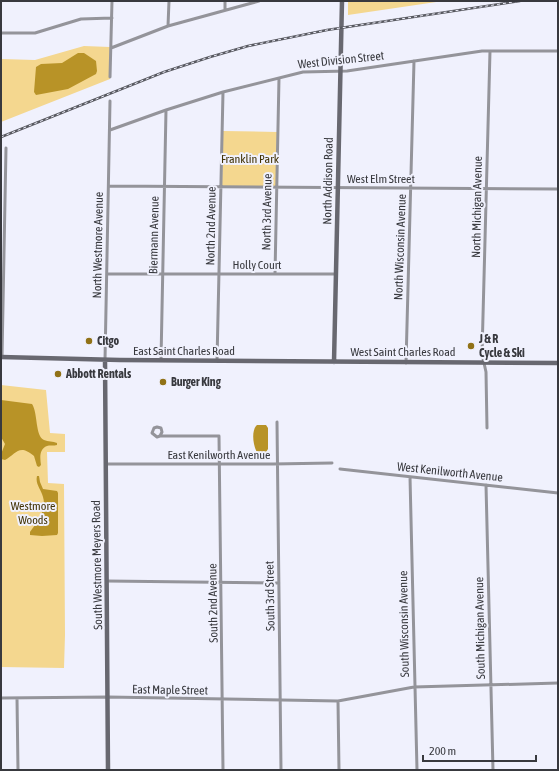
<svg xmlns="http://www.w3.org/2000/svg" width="559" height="771" viewBox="0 0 559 771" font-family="'Asap Condensed',sans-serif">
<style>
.green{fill:#f4d78f}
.water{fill:#b89327}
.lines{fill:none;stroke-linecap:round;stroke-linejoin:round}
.street{stroke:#94949a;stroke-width:3}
.secondary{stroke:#686870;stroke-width:4.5}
.rail-casing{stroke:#585960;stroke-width:2.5}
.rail{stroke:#f0f1fd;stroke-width:1;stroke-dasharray:3;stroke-linecap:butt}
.poi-dot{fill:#917217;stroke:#f0f1fd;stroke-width:1.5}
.labels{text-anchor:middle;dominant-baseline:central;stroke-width:4;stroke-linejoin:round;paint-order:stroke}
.street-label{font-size:12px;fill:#38393e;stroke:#f0f1fd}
.park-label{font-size:12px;fill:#413204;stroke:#f0f1fd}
.poi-label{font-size:12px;font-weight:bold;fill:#38393e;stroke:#f0f1fd;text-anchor:start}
</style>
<rect width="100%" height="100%" fill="#f0f1fd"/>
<!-- green -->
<path class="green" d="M348,1H443L348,15Z
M84,46L110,47V79L1,122V59L35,60Z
M223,131L277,132L276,186H222Z
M1,385L46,390L50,433L65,434V452H47L48,483L64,484L65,635L64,668L1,667Z"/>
<!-- water -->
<path class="water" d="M78,53H84L96,61L97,71L96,74L68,89L36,95L34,92L36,67L41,64L62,63Z
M1,400L32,404C38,413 35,436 44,440C48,442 53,441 57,443V445C54,446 49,445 47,446C39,449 40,458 41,465L39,467L37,466L34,456C19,443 16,454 5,460L1,459V454L5,444L1,437Z
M257,425H266L268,428V449L266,452H257C253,446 251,430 257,425Z
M37,476H39L40,482L43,489L57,491L58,493V533L57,535L42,536L30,535V532C37,522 47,510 43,497C41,489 35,484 37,476Z"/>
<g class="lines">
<!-- street -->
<path class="street" d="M225,9V1
M168,26L169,1
M1,33H35L81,19L112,18
M111,48L168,26L259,1
M110,77L112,1
M110,130L166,110L223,92L303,72L347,71L482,51H558
M109,186L558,189
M107,274H336
M275,274L279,78
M2,357L6,148
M105,360L110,101
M161,360L166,110
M217,361L223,92
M406,363L414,61
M277,422L281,770
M487,428L486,372L482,354L490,51
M160,436L162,432L161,428L157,427L154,428L152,433L157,437L160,436H219L223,770
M106,464H273L332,463
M340,469L558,493
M410,477L417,770
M486,485L493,770
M107,581L279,583
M1,698L108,697L338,701L414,687L558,683
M17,698L18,770
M338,701L339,770"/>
<!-- secondary -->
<path class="secondary" d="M1,357L120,360L558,363
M105,360L108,770
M334,362L342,1"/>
<defs>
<path id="rail" d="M1,137L164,72L210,57L248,46L327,30L520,1"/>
</defs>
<!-- rail casing -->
<use href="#rail" class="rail-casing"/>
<!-- rail -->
<use href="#rail" class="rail"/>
</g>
<!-- markers -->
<g class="poi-dot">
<circle cx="89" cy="341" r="4"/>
<circle cx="471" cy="346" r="4"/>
<circle cx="58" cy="374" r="4"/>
<circle cx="163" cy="382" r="4"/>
</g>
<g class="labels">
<!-- street labels -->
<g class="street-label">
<text transform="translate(341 60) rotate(-6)">West Division Street</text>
<text x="381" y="179">West Elm Street</text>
<text transform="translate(328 181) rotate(-89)">North Addison Road</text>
<text transform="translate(477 207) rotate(-89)">North Michigan Avenue</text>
<text transform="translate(267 212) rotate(-89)">North 3rd Avenue</text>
<text transform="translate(211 226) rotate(-89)">North 2nd Avenue</text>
<text transform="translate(154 235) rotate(-89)">Biermann Avenue</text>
<text transform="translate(98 245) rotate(-89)">North Westmore Avenue</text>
<text transform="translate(400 247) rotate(-88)">North Wisconsin Avenue</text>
<text x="257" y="265">Holly Court</text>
<text x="184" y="351">East Saint Charles Road</text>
<text x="403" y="352">West Saint Charles Road</text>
<text x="219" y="455">East Kenilworth Avenue</text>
<text transform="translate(450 472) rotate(6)">West Kenilworth Avenue</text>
<text transform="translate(97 565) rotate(-91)">South Westmore Meyers Road</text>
<text transform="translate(270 596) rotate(-91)">South 3rd Street</text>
<text transform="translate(213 603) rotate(-91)">South 2nd Avenue</text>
<text transform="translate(404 624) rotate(-91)">South Wisconsin Avenue</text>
<text transform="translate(480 628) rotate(-91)">South Michigan Avenue</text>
<text transform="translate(170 690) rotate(1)">East Maple Street</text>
</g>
<!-- park labels -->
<g class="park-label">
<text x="250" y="159">Franklin Park</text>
<text x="33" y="506">Westmore<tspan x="33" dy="14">Woods</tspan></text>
</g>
<!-- poi labels -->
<g class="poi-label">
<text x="479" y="339">J &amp; R<tspan x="479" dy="14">Cycle &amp; Ski</tspan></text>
<text x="97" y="341">Citgo</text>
<text x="66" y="374">Abbott Rentals</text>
<text x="171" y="382">Burger King</text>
</g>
</g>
<!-- border -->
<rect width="559" height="771" fill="none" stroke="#38393e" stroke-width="4"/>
<!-- scale -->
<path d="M423 755v6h113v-6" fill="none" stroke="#38393e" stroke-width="2"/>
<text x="429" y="755" font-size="12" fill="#38393e" stroke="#f0f1fd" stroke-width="3" paint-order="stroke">200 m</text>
</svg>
